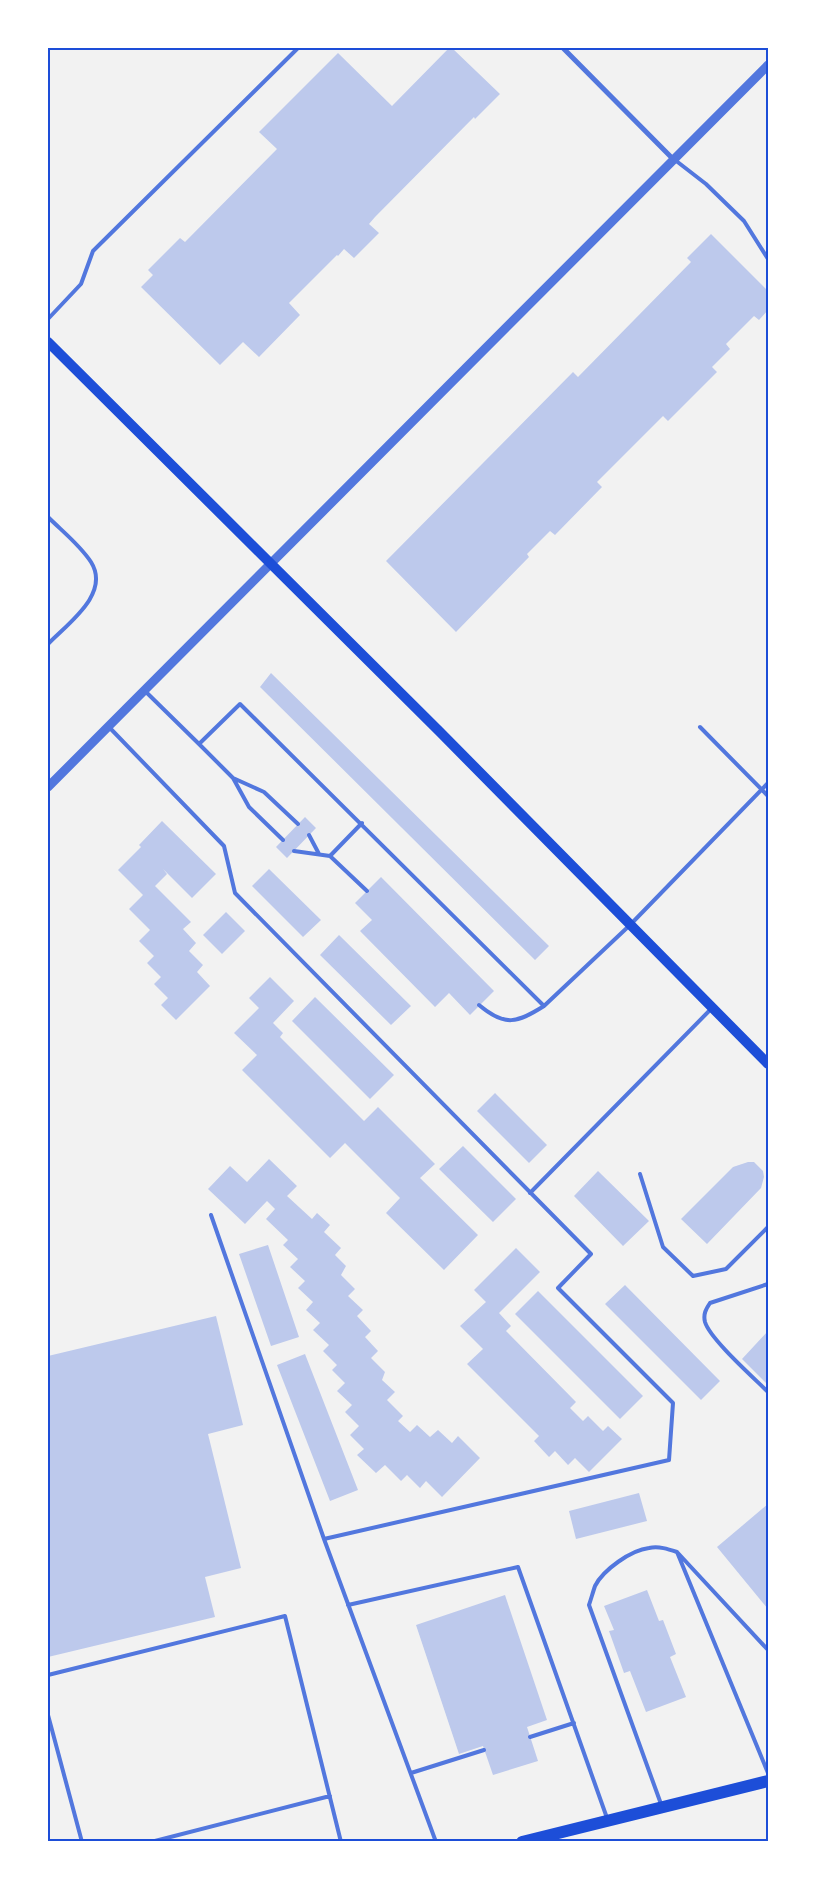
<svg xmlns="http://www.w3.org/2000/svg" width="816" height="1889" viewBox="0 0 816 1889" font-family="Ubuntu,sans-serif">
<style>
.building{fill:#bdc9ec}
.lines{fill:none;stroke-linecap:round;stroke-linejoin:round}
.service{stroke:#5277de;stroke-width:4}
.minor{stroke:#5277de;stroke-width:5}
.tertiary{stroke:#5277de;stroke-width:9}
.secondary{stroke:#1d4ed8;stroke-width:10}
.primary{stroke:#1d4ed8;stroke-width:12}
.neatline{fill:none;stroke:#1d4ed8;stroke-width:2}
</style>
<rect width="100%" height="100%" fill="#f2f2f2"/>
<!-- building -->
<path class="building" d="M449,48H452L500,94L475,119L474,117L375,217L369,224L379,233L354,258L344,249L338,256L337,255L289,303L300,315L259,357L243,342L220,365L141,287L153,275L148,270L180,238L185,242L277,149L259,132L338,53L392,106Z
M711,234L768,291V310L759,320L754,316L726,344L730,349L712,367L717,372L668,421L663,416L597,482L602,487L555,535L550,531L527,554L529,557L456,632L386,561L573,372L578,377L691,262L687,258Z
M271,673L549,946L535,960L260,687Z
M305,817L316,828L287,858L276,847Z
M162,821L216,874L192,898L163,869L167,874L155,886L191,922L183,929L196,943L189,951L203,965L197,972L210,986L176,1020L161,1005L168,998L154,984L161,977L147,963L154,956L139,941L150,930L129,909L143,895L118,870L141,847L139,845Z
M269,869L321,920L303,937L252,886Z
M381,877L494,991L470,1015L449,993L435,1007L360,931L372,920L355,903Z
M226,912L245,931L222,954L203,935Z
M339,935L411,1006L391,1025L320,955Z
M270,977L294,1001L273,1023L283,1033L280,1037L364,1121L378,1107L435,1164L420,1178L478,1235L444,1270L386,1213L400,1198L345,1143L330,1158L242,1070L257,1055L234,1033L259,1008L249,998Z
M315,997L394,1075L370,1099L292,1021Z
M495,1093L547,1145L529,1163L477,1111Z
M463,1146L516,1199L493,1222L439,1169Z
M269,1159L297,1186L287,1196L312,1219L317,1213L330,1225L324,1232L341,1248L335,1255L346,1266L341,1275L355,1289L348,1296L363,1310L357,1316L371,1331L365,1337L378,1351L371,1358L385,1372L382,1380L395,1392L387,1400L403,1416L398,1421L410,1432L417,1425L430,1437L438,1430L452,1443L458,1436L480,1458L442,1497L426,1481L420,1488L407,1475L401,1481L385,1465L376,1473L357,1455L364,1449L350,1435L359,1426L345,1412L352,1405L337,1391L345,1383L332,1370L337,1365L323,1351L329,1345L313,1330L320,1323L306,1310L313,1302L298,1288L305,1281L290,1267L298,1259L283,1245L288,1240L266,1219L275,1209L267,1201L245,1224L208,1189L230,1166L247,1182Z
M748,1162H754L763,1171L764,1177L761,1188L707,1244L681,1219L733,1167Z
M598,1171L649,1221L623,1246L574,1196Z
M268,1245L299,1337L271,1346L239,1254Z
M516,1248L540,1272L499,1313L511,1326L506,1331L576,1402L570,1408L583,1421L588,1416L603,1431L608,1426L622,1439L589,1472L575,1458L568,1465L555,1451L549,1457L534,1441L539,1436L467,1364L483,1349L460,1326L486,1302L474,1290Z
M625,1285L720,1381L701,1400L605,1304Z
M538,1291L643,1396L620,1419L515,1314Z
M216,1316L243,1425L208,1434L241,1568L205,1577L215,1617L48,1657V1356Z
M768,1331V1385L742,1359Z
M305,1354L358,1490L330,1501L277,1365Z
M639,1493L647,1521L576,1539L569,1511Z
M768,1504V1609L717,1547Z
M647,1590L659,1621L663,1620L676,1654L670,1657L686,1697L646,1712L630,1671L624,1673L609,1631L614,1630L604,1606Z
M505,1595L547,1720L527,1727L538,1761L493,1775L483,1746L459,1754L416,1625Z"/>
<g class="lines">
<!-- service -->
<path class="service" d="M675,160L706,184L744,221L768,259
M48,319L81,284L93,251L298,48
M48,517C62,531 80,545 91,562C111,594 67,624 48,644
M145,691L199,744L240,704L544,1006L630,925L768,783
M108,726L224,846L235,893L591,1254L558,1288L673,1403L669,1460L324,1539
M700,727L768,796
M199,744L233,778L249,807L283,840
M233,778L264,792L298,824
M309,835L319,854
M294,851L330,856L367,891
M330,856L362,823
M479,1005C505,1027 517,1023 544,1006
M640,1174L663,1247L693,1276L726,1269L768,1227
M530,1193L711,1009
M211,1215L324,1539L436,1842
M768,1284L710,1303C706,1309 703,1314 705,1322C710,1339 754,1378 768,1392
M348,1605L518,1567L607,1818
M768,1650L677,1552L768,1773
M48,1675L285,1616L341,1842
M48,1715L82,1842
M530,1737L574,1723
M411,1773L484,1750
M661,1804L589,1605C591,1599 593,1592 595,1586C603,1570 631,1550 649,1548C659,1546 668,1549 677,1552
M151,1842L330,1796"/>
<!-- minor -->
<path class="minor" d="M563,48L674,160"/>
<!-- tertiary -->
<path class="tertiary" d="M48,787L768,65"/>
<!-- secondary -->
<path class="secondary" d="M48,342L439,731L768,1064"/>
<!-- primary -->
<path class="primary" d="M522,1842L768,1781"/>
</g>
<!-- border -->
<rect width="816" height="1889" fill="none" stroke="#ffffff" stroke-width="98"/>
<rect x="49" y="49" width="718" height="1791" class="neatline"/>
</svg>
